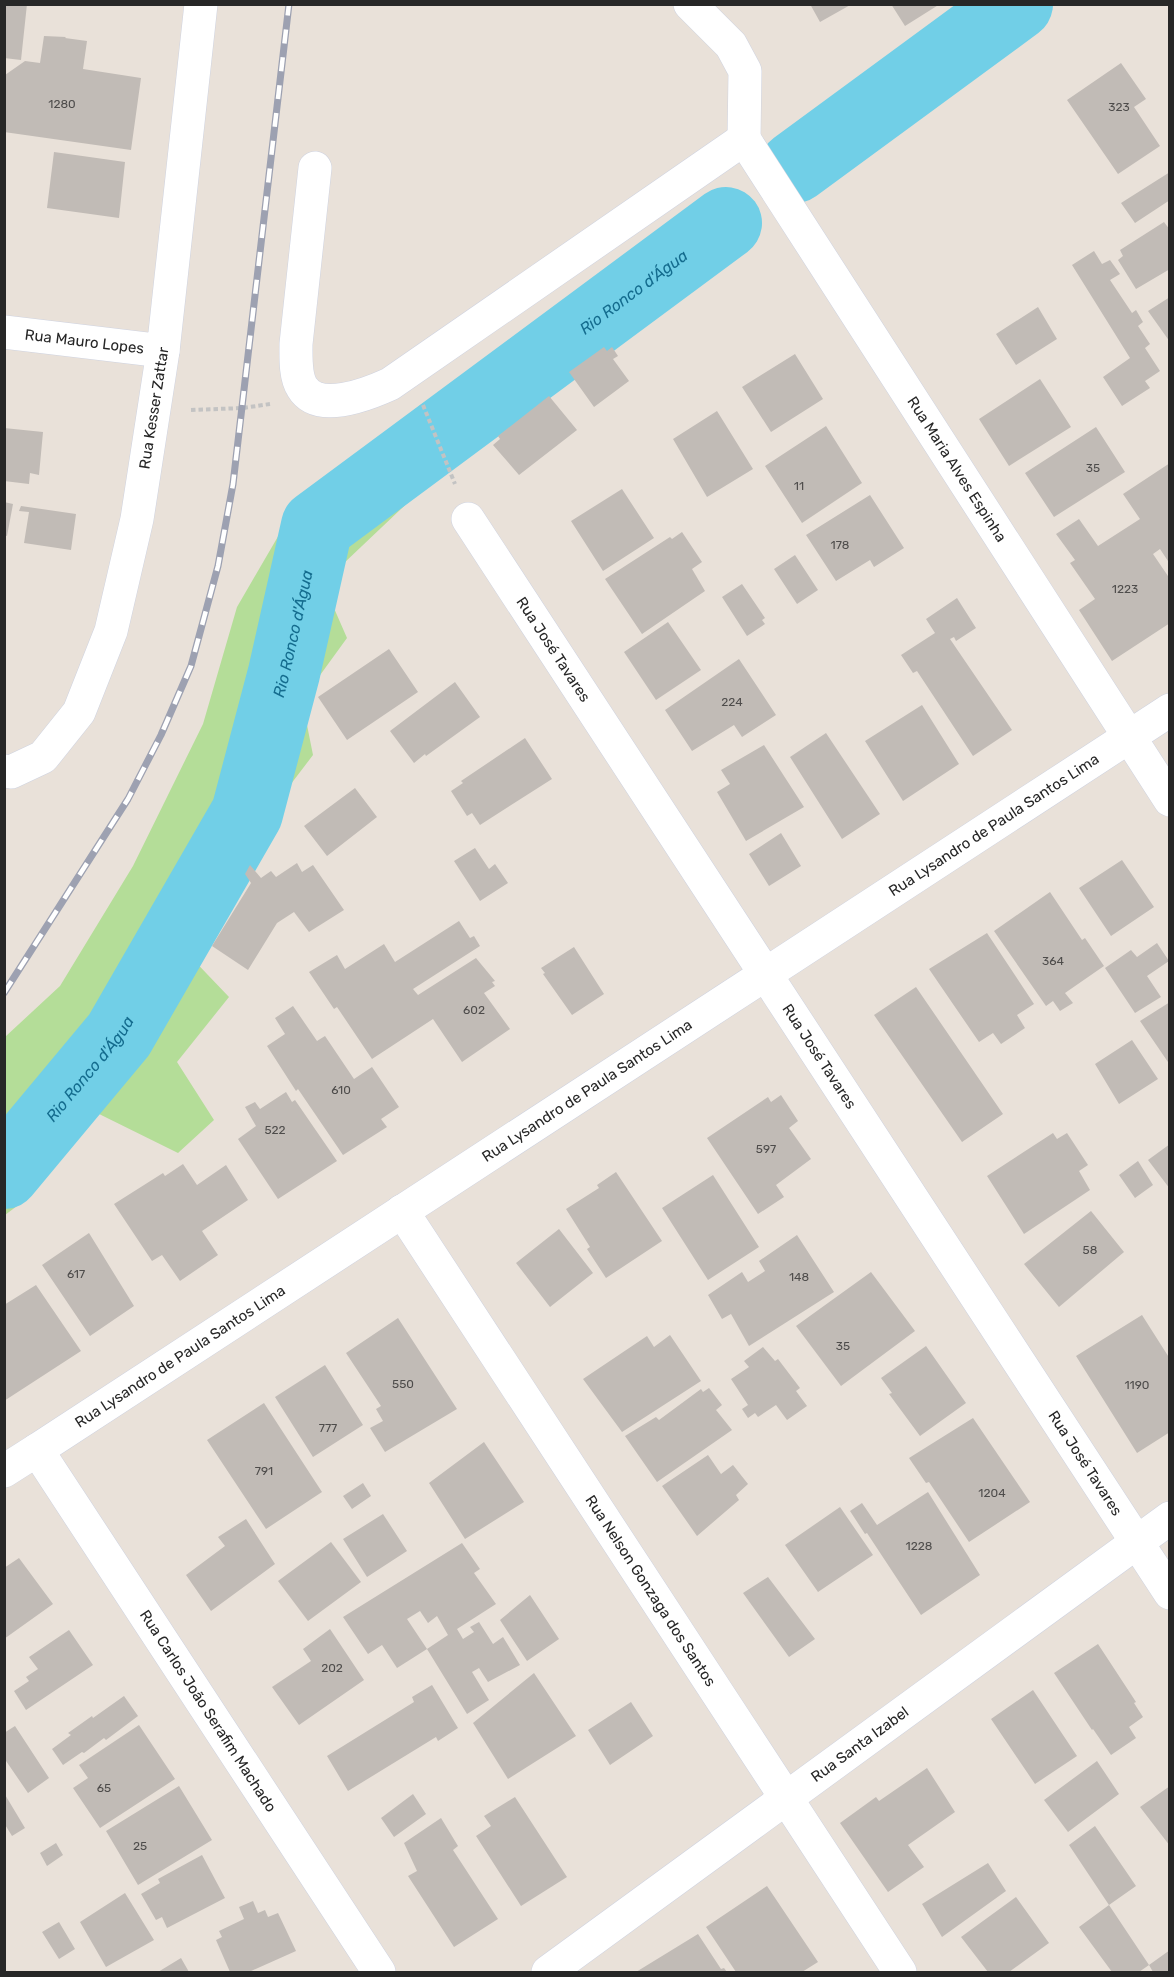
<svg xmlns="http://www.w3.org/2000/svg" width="1174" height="1977" viewBox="0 0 1174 1977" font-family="Rubik,sans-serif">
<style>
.green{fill:#b4dd98}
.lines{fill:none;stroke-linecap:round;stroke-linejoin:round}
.river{stroke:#71cfe7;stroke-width:72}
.building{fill:#c1bbb6;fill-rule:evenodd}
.street-casing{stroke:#cfd3e0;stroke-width:34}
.secondary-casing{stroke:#cfd3e0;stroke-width:34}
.path{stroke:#c3c3c3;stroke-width:4;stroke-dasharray:4.5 3;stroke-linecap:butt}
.street{stroke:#fff;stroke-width:33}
.secondary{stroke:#fff;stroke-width:33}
.rail-casing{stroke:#9da1b1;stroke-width:7}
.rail{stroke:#fff;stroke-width:4.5;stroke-dasharray:14;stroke-linecap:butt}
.labels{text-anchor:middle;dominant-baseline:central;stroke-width:4.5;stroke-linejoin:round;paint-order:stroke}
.number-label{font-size:12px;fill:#4e4c4b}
.street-label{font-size:15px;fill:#272727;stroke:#fff}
.water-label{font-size:16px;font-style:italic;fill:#146c8e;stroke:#fff}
</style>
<rect width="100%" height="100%" fill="#e9e1d9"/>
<!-- green -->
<path class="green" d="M693,220L699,261L518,398L323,583L347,638L302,700L313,755L221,876L185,951L229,997L177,1062L214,1120L178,1153L93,1111L38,1156L29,1197L5,1215V1037L60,986L133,866L203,724L237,607L301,497L422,404L650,244Z"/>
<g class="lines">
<!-- river -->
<g class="river">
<path d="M795,167L1017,4"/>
<path id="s1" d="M4,1173L119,1035L247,813L284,673L317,526L726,223"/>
</g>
</g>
<!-- building -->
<path class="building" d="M4,4H27L21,60L4,58Z
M810,4H852L820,22Z
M891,4H940L905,26Z
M44,36L66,37L65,38L87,41L83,69L141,78L131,150L4,132L5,75L25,61L40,63Z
M1121,63L1146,99L1134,107L1160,146L1118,174L1067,100Z
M54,152L125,162L119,218L47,208Z
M1170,172V200L1135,223L1121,203Z
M1164,222L1170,230V269L1136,289L1118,260L1123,256L1120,250Z
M1094,251L1102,264L1110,260L1120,274L1110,280L1132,313L1136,310L1143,322L1138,326L1150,344L1145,348L1160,371L1145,381L1150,388L1122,406L1103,377L1130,358L1072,265Z
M1170,297V342L1148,311Z
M1038,307L1057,339L1016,365L996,334Z
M604,347L607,351L612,347L618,356L613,359L629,381L594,407L569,372Z
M795,354L823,399L771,432L742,387Z
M1040,379L1071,427L1009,466L979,419Z
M549,396L577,430L519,475L493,445L500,439L498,436Z
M717,411L753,469L707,497L673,439Z
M826,426L862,483L802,523L765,466Z
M1096,427L1125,472L1054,517L1025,473Z
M4,428L43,432L39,475L30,473L29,484L4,481Z
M1170,463V564L1160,549L1153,554L1170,579V623L1112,661L1079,610L1095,599L1070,563L1075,560L1056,534L1079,519L1098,546L1140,519L1123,494Z
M622,489L654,538L603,571L571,521Z
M870,495L904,548L874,567L870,560L836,581L806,535Z
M4,502L13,504L7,536L4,535Z
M21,506L76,514L71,550L24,543L29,512L19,511Z
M682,532L702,562L692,569L705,591L642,634L605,579L670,537L672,539Z
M795,555L818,590L797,604L774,569Z
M742,584L765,618L762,620L765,624L747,636L722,597Z
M957,598L976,628L956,641L954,637L950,639L1012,730L973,756L917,671L913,673L901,655L935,633L926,619Z
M668,622L701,670L656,700L624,652Z
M389,649L418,692L347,740L318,697Z
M739,659L776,715L742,737L734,725L692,751L665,710Z
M455,682L480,717L426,756L425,754L414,763L390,731Z
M922,705L959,764L903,801L865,741Z
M826,733L880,814L842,839L790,757Z
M525,738L552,779L480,825L472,813L467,816L451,791L463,783L461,781Z
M764,745L804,807L746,841L717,792L730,784L721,770Z
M355,788L377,817L327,856L304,826Z
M781,833L801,866L769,886L749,854Z
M475,848L489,869L495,864L508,883L480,901L454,861Z
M1122,860L1154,907L1111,936L1079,888Z
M297,863L302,872L313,865L344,910L309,932L294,912L277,923L248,970L212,946L251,883L245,874L250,865L261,878L271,871L276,877Z
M1050,892L1082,940L1085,938L1104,966L1065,993L1073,1003L1060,1011L1053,1001L1046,1006L994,931Z
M459,921L470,938L474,936L480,946L413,989L418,995L476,958L495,981L492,982L495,986L484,993L510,1029L462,1062L433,1019L372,1059L337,1007L334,1009L309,972L337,955L345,969L384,944L395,962Z
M987,933L1034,1004L1017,1015L1025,1028L1001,1044L993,1033L979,1042L929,969Z
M1157,943L1169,961L1147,976L1161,997L1135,1013L1105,968L1131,950L1137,957Z
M574,947L604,994L572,1015L543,974L545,973L541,968Z
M916,987L1003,1114L962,1142L874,1015Z
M1170,1002V1065L1140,1021Z
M293,1006L317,1041L325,1036L354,1079L372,1067L399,1107L381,1119L387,1127L343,1155L298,1089L296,1091L267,1046L285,1034L275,1018Z
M1132,1040L1158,1079L1119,1104L1095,1064Z
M286,1092L292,1102L295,1100L337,1161L278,1199L238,1139L256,1126L245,1107L255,1102L260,1109Z
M781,1095L798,1121L789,1128L811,1159L776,1185L784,1197L758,1214L707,1138L768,1097L771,1102Z
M1053,1133L1057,1139L1067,1133L1088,1165L1079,1171L1090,1190L1024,1234L987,1176Z
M1170,1144V1189L1148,1160Z
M1138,1161L1153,1185L1135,1198L1119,1175Z
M183,1164L197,1185L226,1165L248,1200L202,1231L218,1255L180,1281L162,1255L152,1261L114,1204L163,1173L165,1176Z
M616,1172L662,1241L606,1278L587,1249L590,1247L566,1209L599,1188L597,1185Z
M713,1175L759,1247L708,1280L662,1208Z
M1091,1211L1124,1252L1059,1307L1024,1264Z
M559,1229L593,1273L550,1307L516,1263Z
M89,1233L134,1306L90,1336L42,1265Z
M797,1235L834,1292L749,1346L731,1314L722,1319L708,1295L742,1272L748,1282L765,1271L759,1261Z
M871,1272L915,1331L841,1386L796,1326Z
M36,1285L81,1351L4,1401V1305Z
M1142,1315L1170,1359V1432L1137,1453L1076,1356Z
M398,1318L457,1409L385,1452L370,1428L383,1421L376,1409L381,1406L346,1353Z
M670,1335L701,1381L622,1432L583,1379L647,1336L654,1347Z
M926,1346L966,1403L920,1436L889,1394L892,1393L881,1378Z
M763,1347L775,1361L778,1359L800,1388L796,1391L807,1406L787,1420L776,1405L758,1417L755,1413L748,1418L742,1409L748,1405L731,1379L749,1367L744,1361Z
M325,1365L363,1425L313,1457L275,1397Z
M709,1388L722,1405L716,1410L732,1430L657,1482L625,1436L656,1417L659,1420L701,1389L703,1392Z
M264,1403L322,1492L266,1529L207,1440Z
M973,1418L1030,1502L969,1542L929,1482L926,1483L909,1458Z
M484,1442L524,1502L465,1539L429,1483Z
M708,1455L721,1474L733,1465L748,1484L736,1495L739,1500L697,1536L662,1486Z
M363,1483L371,1496L352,1509L343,1496Z
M928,1492L980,1575L921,1615L867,1533L865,1534L850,1511L862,1503L877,1525Z
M840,1507L873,1555L818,1592L785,1545Z
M383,1514L407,1551L367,1577L343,1539Z
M246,1519L275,1564L211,1611L186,1575L225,1546L218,1537Z
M331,1542L361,1582L308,1621L278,1581Z
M462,1543L480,1569L474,1573L496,1604L457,1629L463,1639L474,1632L470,1627L479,1622L493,1644L503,1637L520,1665L488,1682L479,1668L472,1672L489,1700L467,1714L427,1649L397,1668L382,1645L368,1654L343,1617ZM420,1611L428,1623L437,1616L448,1635L427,1649L407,1619Z
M19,1558L53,1604L4,1639V1568Z
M768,1577L815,1639L789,1657L743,1593Z
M530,1595L559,1639L527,1661L500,1620Z
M330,1629L364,1680L299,1725L272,1687L311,1661L303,1649Z
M69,1630L93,1665L26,1710L14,1691L29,1681L26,1677L38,1669L29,1657Z
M1098,1644L1136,1702L1134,1703L1143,1717L1129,1727L1136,1738L1111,1755L1093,1729L1092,1730L1054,1673Z
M534,1673L576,1736L508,1779L473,1723Z
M432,1685L458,1728L438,1741L436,1737L348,1791L327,1756L414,1702L412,1697Z
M1033,1690L1077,1756L1035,1784L991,1719Z
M124,1696L138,1716L106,1740L104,1738L84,1753L82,1752L63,1765L52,1749L71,1735L68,1733L92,1716L93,1718Z
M631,1702L653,1736L610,1765L588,1730Z
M139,1725L175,1779L100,1828L73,1788L88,1778L79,1765Z
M15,1726L49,1778L28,1793L4,1758V1733Z
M1097,1761L1119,1794L1068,1832L1044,1800Z
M927,1768L955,1812L908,1845L924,1867L888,1892L840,1823L876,1797L879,1801Z
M179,1786L212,1840L138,1885L106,1831Z
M1170,1786V1846L1140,1807Z
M4,1793L25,1828L12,1836L4,1823L6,1820L4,1817Z
M413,1794L426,1814L394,1837L381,1818Z
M515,1797L567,1877L521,1906L476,1836L491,1826L484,1816Z
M441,1818L458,1846L453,1850L498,1919L454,1947L408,1876L417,1871L404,1843Z
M1095,1826L1136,1886L1109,1905L1069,1845Z
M56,1843L63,1855L47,1866L40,1853Z
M202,1855L225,1898L167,1928L162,1917L156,1920L141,1894L160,1883L158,1879Z
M988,1863L1006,1891L942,1937L922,1904Z
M767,1886L818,1962L802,1972H736L706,1927Z
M125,1893L154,1940L106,1967L80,1922Z
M1016,1897L1049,1943L1009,1972H988L961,1937Z
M253,1901L258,1913L265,1910L268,1917L278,1913L296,1951L249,1972H230L216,1940L222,1937L219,1931L244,1919L239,1907Z
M1109,1905L1149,1965L1139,1972H1112L1079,1927Z
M59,1922L75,1949L59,1959L42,1932Z
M698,1934L721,1969L724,1968L727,1972H636Z
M1170,1950V1972H1153L1149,1965Z
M181,1958L189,1972H158Z"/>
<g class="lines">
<defs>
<g id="street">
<path d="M690,4L731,45L745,71L744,139"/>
<path id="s2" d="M744,139L1170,800"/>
<path d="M315,168L296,344C296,357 295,376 302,387C318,414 368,394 390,384L744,139"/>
<path id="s3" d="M468,519L1170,1593"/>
<path d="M4,771L11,772L43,757L79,712L111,631L137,519L163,351"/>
<path id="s4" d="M402,1211L900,1972"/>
<path d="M4,1471L37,1450"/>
<path id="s5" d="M548,1972L1170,1518"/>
</g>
<g id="secondary">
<path id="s6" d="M4,332L163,351L201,4"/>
<path id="s7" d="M379,1972L37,1450L1170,710"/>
</g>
</defs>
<!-- street casing -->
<use href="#street" class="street-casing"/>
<!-- secondary casing -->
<use href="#secondary" class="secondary-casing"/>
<!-- path -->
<path class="path" d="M423,405L455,484
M191,410L243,408L270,404"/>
<!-- street -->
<use href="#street" class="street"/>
<!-- secondary -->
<use href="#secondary" class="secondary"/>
<defs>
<path id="rail" d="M4,993L128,799L161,735L191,666L218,566L233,484L289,4"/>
</defs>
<!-- rail casing -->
<use href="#rail" class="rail-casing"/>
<!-- rail -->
<use href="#rail" class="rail"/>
</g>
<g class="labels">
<!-- number labels -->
<g class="number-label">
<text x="62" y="104">1280</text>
<text x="1119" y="107">323</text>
<text x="1093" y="468">35</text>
<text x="799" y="486">11</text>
<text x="840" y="545">178</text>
<text x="1125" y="589">1223</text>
<text x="732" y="702">224</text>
<text x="1053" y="961">364</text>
<text x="474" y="1010">602</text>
<text x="341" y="1090">610</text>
<text x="275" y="1130">522</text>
<text x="766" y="1149">597</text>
<text x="1090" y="1250">58</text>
<text x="76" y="1274">617</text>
<text x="799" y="1277">148</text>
<text x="843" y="1346">35</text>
<text x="403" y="1384">550</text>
<text x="1137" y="1385">1190</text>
<text x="328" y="1428">777</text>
<text x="264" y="1471">791</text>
<text x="992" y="1493">1204</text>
<text x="919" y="1546">1228</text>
<text x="332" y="1668">202</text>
<text x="104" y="1788">65</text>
<text x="140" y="1846">25</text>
</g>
<!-- street labels -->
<g class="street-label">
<text stroke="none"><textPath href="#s6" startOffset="81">Rua Mauro Lopes</textPath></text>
<text transform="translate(154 408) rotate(-81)">Rua Kesser Zattar</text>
<text stroke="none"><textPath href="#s2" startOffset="393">Rua Maria Alves Espinha</textPath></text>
<text stroke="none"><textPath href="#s3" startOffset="156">Rua José Tavares</textPath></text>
<text stroke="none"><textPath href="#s7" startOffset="1767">Rua Lysandro de Paula Santos Lima</textPath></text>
<text stroke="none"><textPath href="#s3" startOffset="642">Rua José Tavares</textPath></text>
<text stroke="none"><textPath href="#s7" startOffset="1281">Rua Lysandro de Paula Santos Lima</textPath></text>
<text stroke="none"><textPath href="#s7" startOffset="795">Rua Lysandro de Paula Santos Lima</textPath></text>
<text stroke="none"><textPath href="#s3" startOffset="1128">Rua José Tavares</textPath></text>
<text stroke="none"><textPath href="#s4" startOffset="454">Rua Nelson Gonzaga dos Santos</textPath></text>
<text transform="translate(208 1711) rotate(57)">Rua Carlos João Serafim Machado</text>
<text stroke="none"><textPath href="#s5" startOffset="386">Rua Santa Izabel</textPath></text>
</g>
<!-- water labels -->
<g class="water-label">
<text stroke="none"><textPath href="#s1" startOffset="1125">Rio Ronco d'Água</textPath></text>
<text stroke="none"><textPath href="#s1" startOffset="621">Rio Ronco d'Água</textPath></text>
<text stroke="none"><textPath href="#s1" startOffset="135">Rio Ronco d'Água</textPath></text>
</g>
</g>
<!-- border -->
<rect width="1174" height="1977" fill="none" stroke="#272727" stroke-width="12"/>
</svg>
